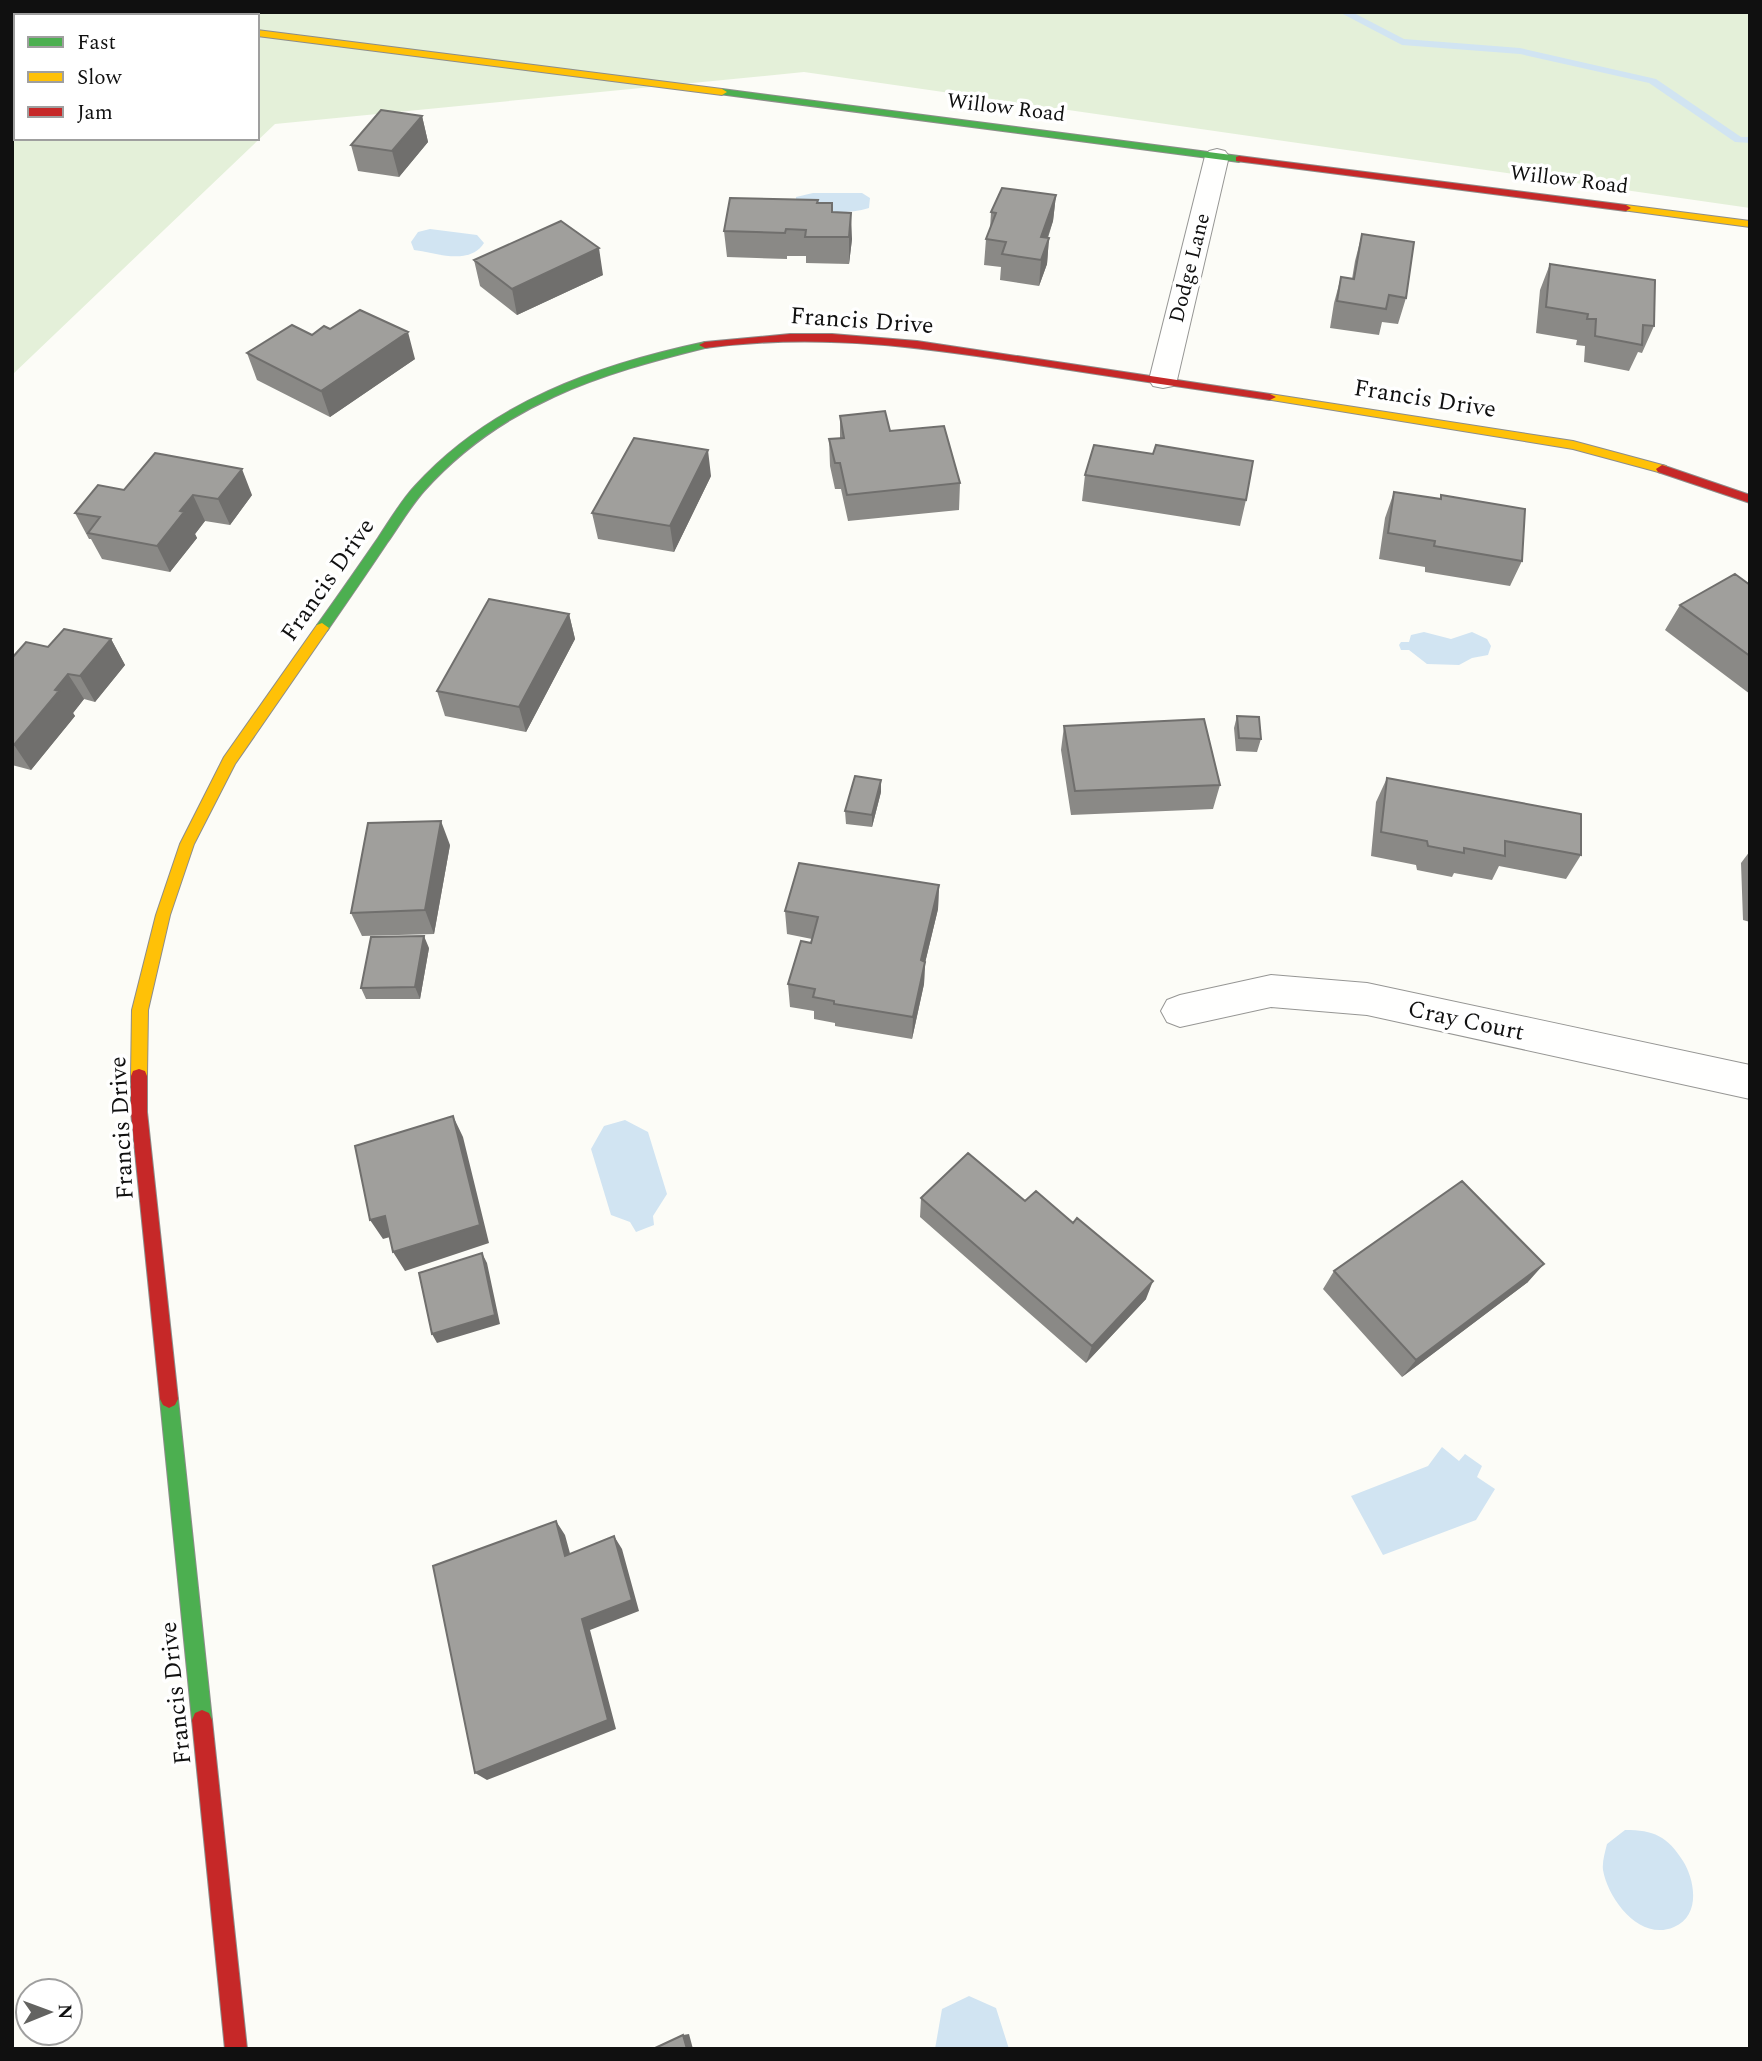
<svg xmlns="http://www.w3.org/2000/svg" width="1762" height="2061" viewBox="0 0 1762 2061" font-family="Spectral,serif">
<style>
.green{fill:#e4f0d9;fill-rule:evenodd}
.water{fill:#d1e4f2}
.lines{fill:none;stroke-linecap:round;stroke-linejoin:round}
.stream{fill:#d1e4f2;fill-rule:evenodd}
.street-casing{stroke:#969694;stroke-width:2}
.fast-casing{stroke:#8d8d8b;stroke-width:2}
.slow-casing{stroke:#8d8d8b;stroke-width:2}
.jam-casing{stroke:#8d8d8b;stroke-width:2}
.street{fill:#fffffe;fill-rule:evenodd}
.fast{fill:#4caf50;fill-rule:evenodd}
.slow{fill:#ffc107;fill-rule:evenodd}
.jam{fill:#c62828;fill-rule:evenodd}
.wall{fill:#8a8986}
.shaded-wall{fill:#706f6d}
.building{fill:#a09f9c;stroke:#706f6d;stroke-width:2}
.labels{text-anchor:middle;dominant-baseline:central;stroke-width:7;stroke-linejoin:round;paint-order:stroke}
.far-street-label{font-size:21px;fill:#101010;stroke:#fff}
.street-label{font-size:24px;fill:#101010;stroke:#fff}
</style>
<rect width="100%" height="100%" fill="#fcfcf7"/>
<!-- green -->
<path class="green" d="M12,12H1750V208L804,72L275,124L12,375ZM16,16H257V138H16Z"/>
<!-- water -->
<path class="water" d="M813,193H862L870,198L869,208C847,215 817,213 796,206V197Z
M430,229L477,235L484,243C469,266 437,253 414,250L411,242L418,232Z
M1424,632L1451,639L1472,632L1487,639L1491,646L1488,655L1472,658L1459,665L1427,664L1409,650H1401L1399,645L1401,642H1409L1411,635Z
M625,1120L648,1132L667,1194L653,1216L654,1225L636,1232L630,1222L611,1215L591,1149L604,1126Z
M1442,1447L1459,1461L1465,1454L1482,1466L1477,1477L1495,1489L1476,1520L1383,1555L1351,1496L1428,1466Z
M1625,1830C1654,1830 1667,1836 1683,1861C1695,1880 1701,1916 1674,1927C1640,1942 1608,1899 1603,1870C1602,1862 1605,1852 1607,1844Z
M969,1996L996,2008L1009,2049H935L942,2009Z"/>
<g class="lines">
<!-- stream -->
<path class="stream" d="M1339,12H1352L1404,39L1520,48L1656,79L1741,137H1750V143L1735,142L1649,83L1520,54L1402,45Z"/>
<defs>
<path id="street" d="M1217,149L1225,151L1229,156L1177,380L1173,386L1163,388L1153,386L1149,380L1205,156L1209,151Z
M1271,975L1367,983L1750,1065V1099L1367,1015L1271,1007L1180,1027L1167,1022L1161,1011L1167,1000L1180,995Z"/>
<path id="fast" d="M722,89L1239,156L1244,159L1239,162L719,94L717,92Z
M705,342L709,343V347C599,374 502,404 424,491C410,507 399,526 387,543C367,573 347,602 327,631H317V625C338,596 358,567 378,538C390,520 401,501 415,486C491,402 597,365 705,342Z
M169,1390L175,1393L178,1399L212,1720L209,1727L202,1730L195,1727L192,1720L160,1399L163,1393Z"/>
<path id="slow" d="M92,12H116L127,16H103Z
M257,30L722,89L727,92L722,95L257,36Z
M1626,205L1750,221V227L1622,210V206Z
M1270,394L1573,441L1666,466L1668,469L1662,473L1573,449L1266,399L1264,397Z
M322,623L329,628L235,764L194,844L170,915L148,1010L147,1076L145,1081L139,1083L133,1081L131,1076L132,1010L156,915L180,844L224,757L317,625Z"/>
<path id="jam" d="M1239,156L1626,205L1631,208L1626,211L1236,161V157Z
M790,334H832L917,341L1270,394L1276,397L1270,400C1195,389 1119,378 1044,366C928,348 822,332 705,348L699,345L705,342Z
M1662,465L1750,495V503L1658,472L1656,469Z
M139,1069L145,1071L147,1076V1112L178,1399L175,1405L169,1408L163,1405L160,1399L131,1112V1076L133,1071Z
M202,1710L209,1713L212,1720L247,2049H225L192,1720L195,1713Z"/>
</defs>
<!-- street casing -->
<use href="#street" class="street-casing"/>
<!-- fast casing -->
<use href="#fast" class="fast-casing"/>
<!-- slow casing -->
<use href="#slow" class="slow-casing"/>
<!-- jam casing -->
<use href="#jam" class="jam-casing"/>
<!-- street -->
<use href="#street" class="street"/>
<!-- fast -->
<use href="#fast" class="fast"/>
<!-- slow -->
<use href="#slow" class="slow"/>
<!-- jam -->
<use href="#jam" class="jam"/>
</g>
<!-- wall -->
<path class="wall" d="M422,116L428,142L399,177L358,171L351,145Z
M1056,195L1053,221L1048,238H1049L1047,264L1039,286L1000,280L1001,267L984,265L986,239L990,229L991,212Z
M818,203L833,212L852,239L849,264L806,263V256H787V259L727,257L724,231Z
M1362,234L1406,298L1398,324L1382,322L1379,335L1330,328L1334,303L1341,277L1352,279L1355,261Z
M474,260L603,275L517,315L480,286Z
M1550,264L1654,326L1642,353L1638,352L1629,371L1584,362L1585,346L1576,345L1577,340L1536,333L1540,290Z
M312,335L415,359L330,417L257,380L247,353Z
M840,416L890,431L960,483L959,510L848,521L841,489H835L830,466L829,439L840,438Z
M1153,454L1246,500L1240,526L1082,501L1085,475Z
M711,476L674,552L598,539L592,513Z
M124,490L252,495L230,525L205,521L195,534L197,538L170,572L102,559L91,539H89L75,513Z
M1394,492L1440,499L1441,495L1522,561L1510,586L1425,572V567L1379,559L1385,518Z
M1750,585V694L1665,630L1680,605Z
M569,614L575,639L526,732L445,716L437,691Z
M111,639L125,665L95,702L84,699L73,713L75,716L31,770L12,765V658L48,647Z
M1237,716L1261,739L1257,752L1236,751L1234,728Z
M1064,726L1220,785L1213,809L1071,815L1061,750Z
M1387,778L1581,855L1566,879L1499,866L1492,880L1454,873L1452,877L1417,870L1416,865L1371,856L1376,802Z
M881,792L872,827L846,824L845,811Z
M450,845L434,934L362,936L351,913Z
M1750,851V922L1743,920L1741,863Z
M939,885L938,909L925,963L924,984L912,1039L835,1026V1023L814,1019V1011L790,1007L788,984L811,943L812,939L787,934L785,911Z
M429,948L420,999H366L361,988Z
M921,1198L1025,1201L1146,1299L1086,1363L920,1217Z
M1334,1271L1528,1282L1402,1377L1323,1289Z"/>
<!-- shaded-wall -->
<path class="shaded-wall" d="M422,116L428,142L399,177L392,151Z
M1056,195L1053,221L1040,259L1041,237Z
M851,213L852,239L849,264V237Z
M1049,238L1047,264L1039,286L1041,260Z
M599,248L603,275L517,315L512,289Z
M408,332L415,359L330,417L321,391Z
M708,450L711,476L674,552L670,526Z
M242,469L252,495L230,525L218,499Z
M193,495L205,521L195,534L197,538L170,572L157,546L180,511Z
M569,614L575,639L526,732L519,707Z
M111,639L125,665L95,702L80,676Z
M68,674L84,699L73,713L75,716L31,770L14,745Z
M881,780V792L872,827V815Z
M441,821L450,845L434,934L425,910Z
M939,885L938,909L925,963L924,984L912,1039L913,1017L921,960Z
M424,936L429,948L420,999L415,987Z
M453,1116L463,1137L489,1243L405,1271L393,1252Z
M385,1216L397,1235L383,1239L370,1220Z
M482,1253L487,1263L500,1324L437,1343L432,1334Z
M1544,1264L1528,1282L1402,1377L1416,1360Z
M1153,1281L1146,1299L1086,1363L1092,1346Z
M556,1521L565,1535L574,1568L565,1556Z
M614,1536L622,1549L639,1611L590,1630L616,1729L487,1780L475,1773L582,1619Z
M689,2034L693,2049H687L683,2035Z"/>
<!-- building -->
<path class="building" d="M381,110L422,116L392,151L351,145Z
M1002,188L1056,195L1041,237L1049,238L1041,260L1002,254L1006,242L986,239L996,213L991,212Z
M730,198L818,200L817,203H832V212L851,213L849,237H805L806,230L786,229L785,233L724,231Z
M561,221L599,248L512,289L474,260Z
M1362,234L1414,242L1406,298L1389,295L1386,309L1337,301L1341,277L1354,279Z
M1550,264L1655,280L1654,326L1643,325L1642,345L1595,336L1596,319H1587L1588,314L1546,307Z
M360,310L408,332L321,391L247,353L292,325L312,335L324,326L330,329Z
M885,411L890,431L944,426L960,483L847,495L840,463H835L829,439L844,438L840,416Z
M634,438L708,450L670,526L592,513Z
M1094,445L1153,454L1156,445L1253,461L1246,500L1085,475Z
M155,453L242,469L218,499L193,495L180,511L184,512L157,546L88,533L100,517L75,513L98,485L124,490Z
M1394,492L1441,499V495L1525,509L1522,561L1434,546L1435,541L1388,533Z
M1735,574L1750,585V656L1680,605Z
M489,599L569,614L519,707L437,691Z
M64,629L111,639L80,676L68,674L55,690L59,691L14,745H12V658L26,642L48,647Z
M1237,716L1259,717L1261,739L1239,738Z
M1204,719L1220,785L1075,791L1064,726Z
M855,776L881,780L872,815L845,811Z
M1387,778L1581,814V855L1505,841V856L1464,848V853L1428,846L1427,841L1381,832Z
M441,821L425,910L351,913L368,823Z
M799,863L939,885L921,960L925,962L913,1017L834,1004V1001L813,997L815,989L788,984L801,941L811,943L818,917L785,911Z
M424,936L415,987L361,988L371,937Z
M453,1116L480,1225L393,1252L385,1216L370,1220L355,1146Z
M968,1153L1025,1201L1036,1191L1073,1223L1077,1218L1153,1281L1092,1346L921,1198Z
M1462,1181L1544,1264L1416,1360L1334,1271Z
M482,1253L495,1315L432,1334L419,1273Z
M556,1521L565,1556L614,1536L632,1600L582,1619L608,1720L475,1773L433,1566Z
M683,2035L687,2049H653Z"/>
<g class="labels">
<!-- far-street labels -->
<g class="far-street-label">
<text transform="translate(1006 108) rotate(7)">Willow Road</text>
<text transform="translate(1569 180) rotate(7)">Willow Road</text>
<text transform="translate(1190 268) rotate(-76)">Dodge Lane</text>
</g>
<!-- street labels -->
<g class="street-label">
<text transform="translate(862 321) rotate(4)">Francis Drive</text>
<text transform="translate(1425 399) rotate(9)">Francis Drive</text>
<text transform="translate(328 580) rotate(-55)">Francis Drive</text>
<text transform="translate(1466 1021) rotate(12)">Cray Court</text>
<text transform="translate(122 1128) rotate(-93)">Francis Drive</text>
<text transform="translate(176 1693) rotate(-96)">Francis Drive</text>
</g>
</g>
<!-- border -->
<rect width="1762" height="2061" fill="none" stroke="#101010" stroke-width="28"/>
<!-- legend -->
<rect x="14" y="14" width="245" height="126" fill="#ffffff" stroke="#9f9f9f" stroke-width="2"/>
<rect x="28" y="37" width="35" height="10" fill="#4caf50" stroke="#9f9f9f" stroke-width="2"/>
<text x="77" y="49" font-size="21" fill="#101010">Fast</text>
<rect x="28" y="72" width="35" height="10" fill="#ffc107" stroke="#9f9f9f" stroke-width="2"/>
<text x="77" y="84" font-size="21" fill="#101010">Slow</text>
<rect x="28" y="107" width="35" height="10" fill="#c62828" stroke="#9f9f9f" stroke-width="2"/>
<text x="77" y="119" font-size="21" fill="#101010">Jam</text>
<!-- north arrow -->
<g transform="translate(49 2012) rotate(89)"><circle r="33" fill="#ffffff" stroke="#9f9f9f" stroke-width="2"/>
<path d="M0-5L12 26L0 18L-12 26Z" fill="#636361"/>
<text y="-10" font-size="19" font-weight="bold" text-anchor="middle" fill="#101010">N</text>
</g>
</svg>
